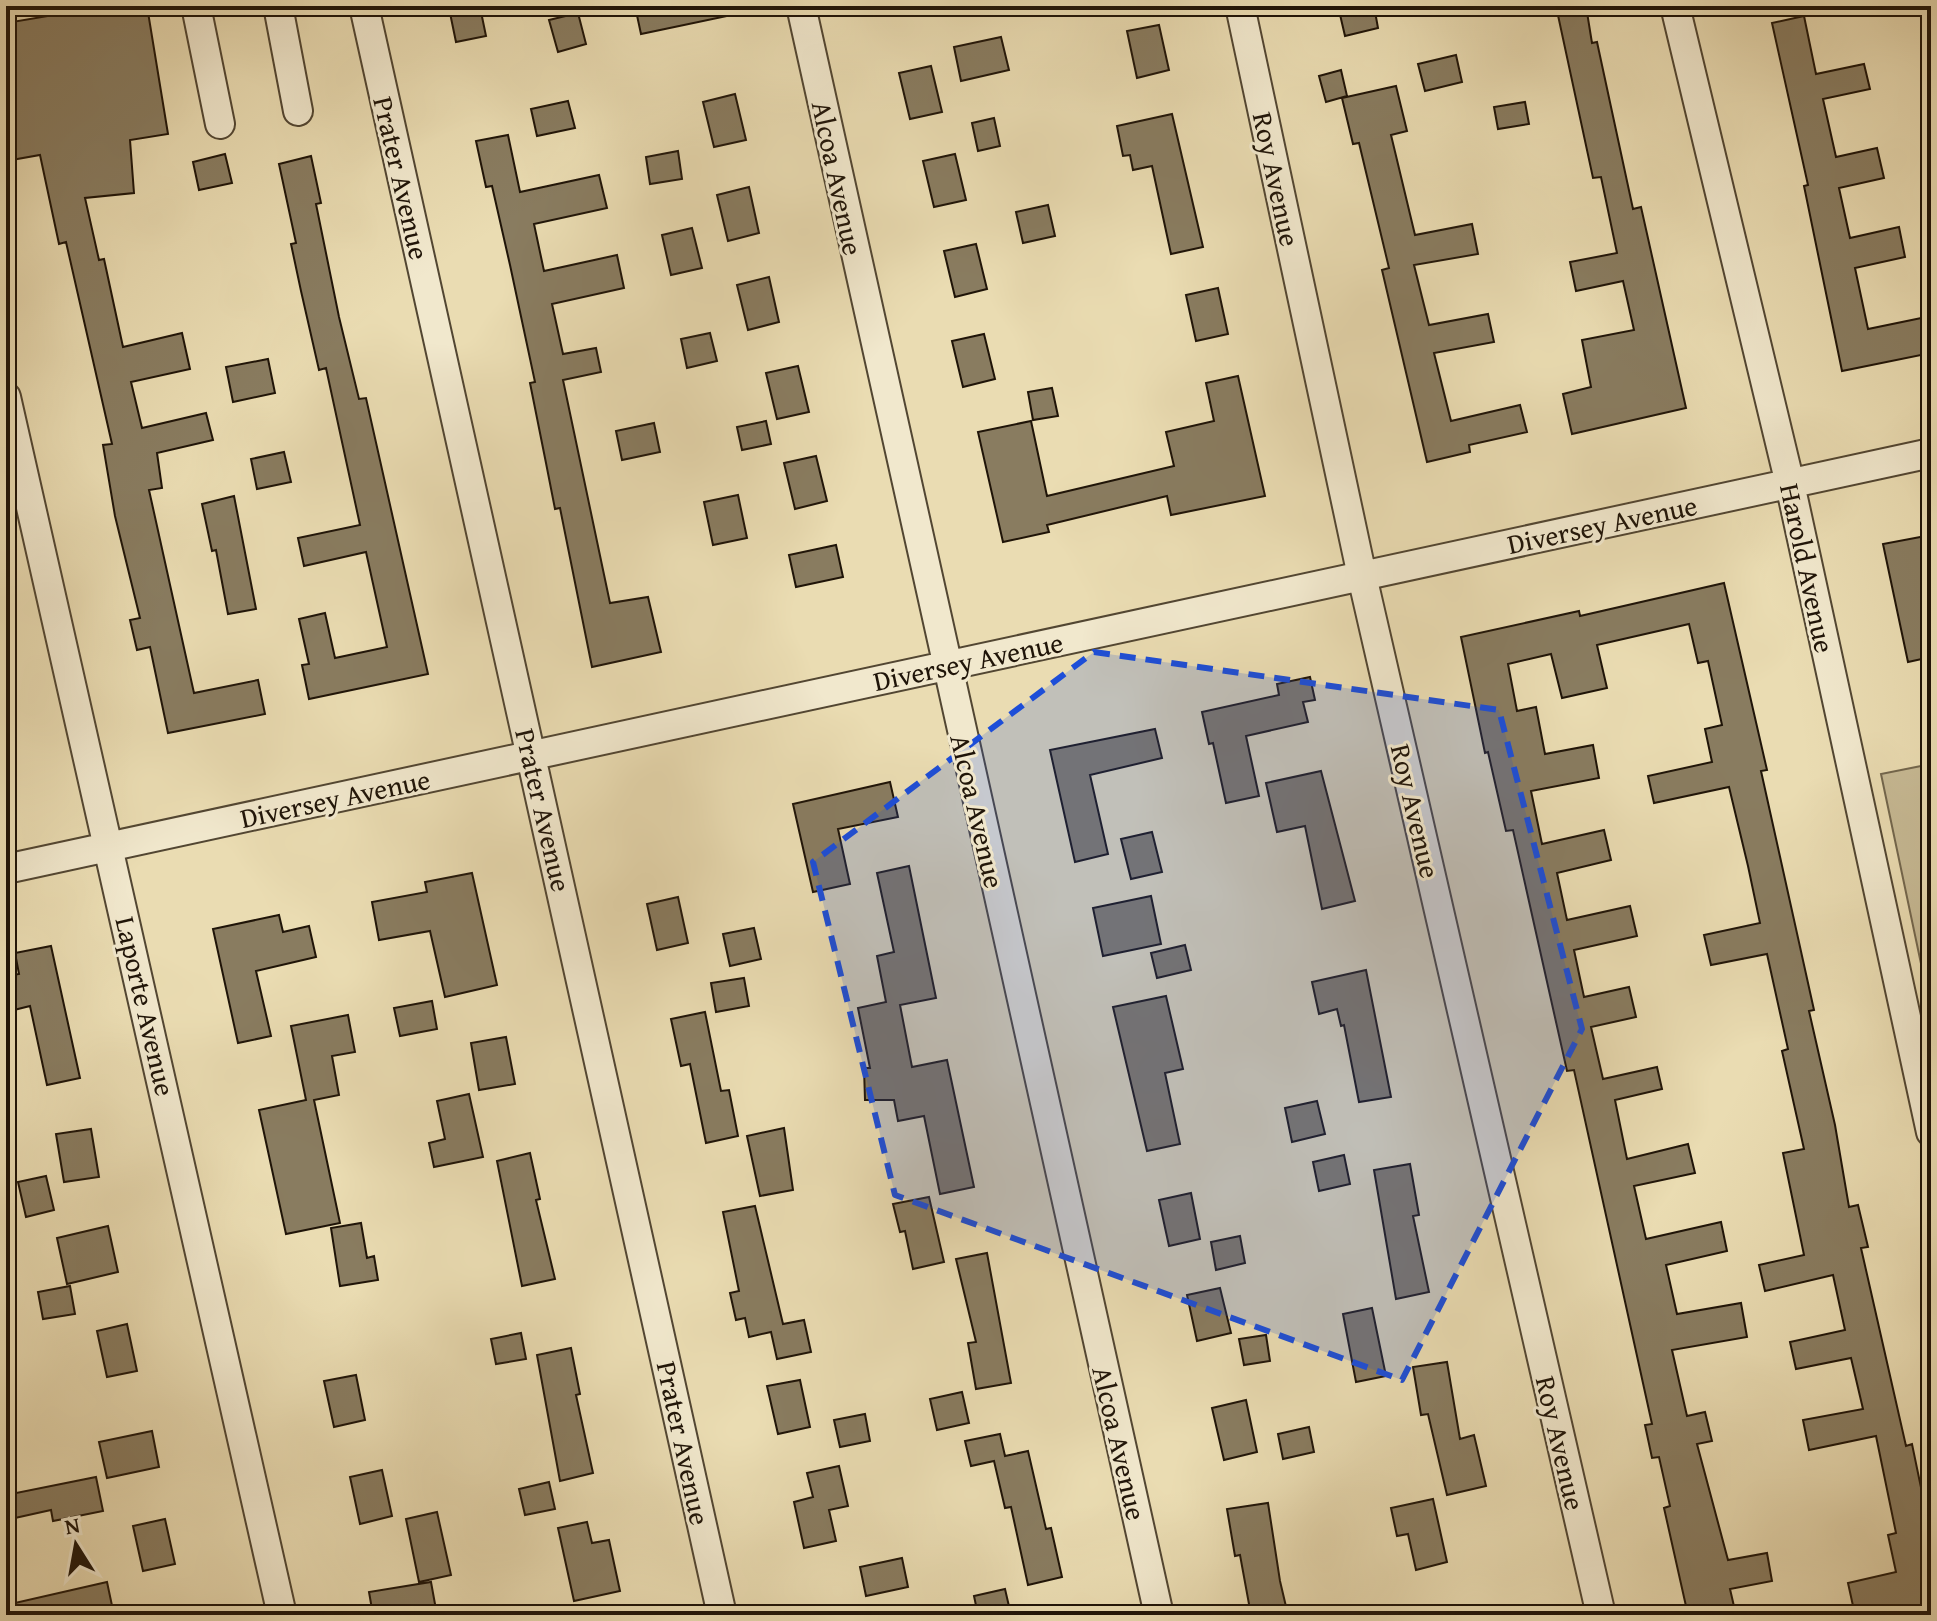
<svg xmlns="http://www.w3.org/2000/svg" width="1937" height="1621" viewBox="0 0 1937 1621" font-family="'Gentium Book Plus',serif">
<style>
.green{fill:#c7ba95;stroke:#73674e;stroke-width:2}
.building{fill:#897c60;stroke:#1f1408;stroke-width:2}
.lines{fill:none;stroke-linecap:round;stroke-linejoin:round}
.minor-casing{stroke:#524632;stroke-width:32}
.minor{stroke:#f1e8cd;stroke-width:28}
.marked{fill:#1d4ed8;fill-opacity:0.2;stroke:#1d4ed8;stroke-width:6;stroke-dasharray:16 10;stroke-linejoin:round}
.labels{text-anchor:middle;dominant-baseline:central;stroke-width:6;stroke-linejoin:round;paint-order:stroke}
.street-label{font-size:28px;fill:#1f1408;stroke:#f1e8cd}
</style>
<rect width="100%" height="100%" fill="#eadcb2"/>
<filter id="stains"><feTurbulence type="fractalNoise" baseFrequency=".0025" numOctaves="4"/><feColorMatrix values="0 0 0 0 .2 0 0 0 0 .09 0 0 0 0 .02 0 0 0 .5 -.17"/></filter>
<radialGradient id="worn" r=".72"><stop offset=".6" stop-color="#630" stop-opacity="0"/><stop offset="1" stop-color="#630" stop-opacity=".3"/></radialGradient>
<!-- green -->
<path class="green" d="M1931,764V1011L1881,774Z"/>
<!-- building -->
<path class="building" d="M107,6H147L168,134L130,140L134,193L85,198L99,260L104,259L123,347L182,333L190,369L131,382L142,428L206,413L213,440L157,453L162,488L149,490L194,693L258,680L265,714L168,733L150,647L137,650L130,620L140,618L115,516L103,445L112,444L66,242L59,244L40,155L6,161V23Z
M635,6H726L727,16L641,34Z
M1338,6H1374L1378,28L1345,36Z
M1556,6H1586L1592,43L1597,42L1633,209L1641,207L1686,408L1572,434L1563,394L1591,387L1582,340L1634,330L1623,281L1576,291L1570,262L1617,253L1601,177L1593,178Z
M480,7L486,36L456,42L450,13Z
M578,13L586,44L558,52L549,20Z
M1804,16L1816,74L1864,64L1870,89L1823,99L1836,157L1877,148L1884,178L1839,188L1850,238L1899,227L1905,257L1855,268L1868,329L1931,316V353L1842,371L1804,186L1808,185L1772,23Z
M1159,25L1169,70L1137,78L1127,31Z
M1001,37L1009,70L961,81L954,47Z
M1456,55L1462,82L1425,91L1418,64Z
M931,66L942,112L910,119L899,73Z
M1341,70L1347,96L1326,102L1319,76Z
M1396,86L1407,131L1391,135L1415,235L1472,224L1478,254L1414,265L1429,325L1488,314L1494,342L1434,353L1451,421L1520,405L1527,432L1469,445L1470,452L1427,462L1382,270L1389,268L1359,143L1353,144L1342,98Z
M735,94L746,140L714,147L703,102Z
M568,101L575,128L537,136L531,109Z
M1525,102L1529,124L1498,129L1494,107Z
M1172,114L1203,247L1171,254L1152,166L1133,170L1130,155L1123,156L1117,126Z
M994,118L1000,146L978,151L972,123Z
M508,135L520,192L599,175L607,208L534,224L544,271L617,255L624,288L552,304L563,354L596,348L601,372L563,380L610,603L648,597L661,652L592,667L560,508L555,509L546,463L530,383L535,382L510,265L492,186L486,187L476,141Z
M678,151L682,179L650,184L646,157Z
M225,154L232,183L199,190L193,162Z
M955,154L966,200L934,207L923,161Z
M311,156L321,203L316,204L339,317L359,399L366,398L428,674L309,699L302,665L309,664L299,619L325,613L335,658L387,647L366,552L304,566L298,538L360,525L326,368L319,370L301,291L291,244L296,243L279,164Z
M749,187L759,233L728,241L717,195Z
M1048,205L1055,236L1023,243L1016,212Z
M692,228L702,268L671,275L662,235Z
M976,244L987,289L955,297L944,251Z
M769,277L779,322L748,330L737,285Z
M1218,288L1228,334L1196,341L1186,295Z
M710,333L717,361L687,368L681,339Z
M984,334L995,379L963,387L952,341Z
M268,359L275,393L233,402L226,367Z
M798,366L809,412L777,419L766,373Z
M1238,376L1265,496L1171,515L1167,496L1047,525L1049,532L1003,542L978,432L1031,421L1047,496L1174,466L1166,432L1214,421L1206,383Z
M1052,388L1058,416L1033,420L1028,392Z
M766,421L771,444L742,450L737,427Z
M654,423L660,452L622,460L616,431Z
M284,452L291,482L257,489L251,459Z
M816,456L827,501L795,509L784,463Z
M738,495L747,538L713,545L704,502Z
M234,496L256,609L228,614L216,550L212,551L202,504Z
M1931,535V657L1908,662L1883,544Z
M836,545L843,577L796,587L789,555Z
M1724,583L1767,770L1761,771L1814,1010L1809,1011L1835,1125L1849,1207L1858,1205L1868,1247L1861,1248L1906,1446L1912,1444L1931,1536V1615H1855L1848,1583L1896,1572L1888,1535L1896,1533L1876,1436L1809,1450L1803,1420L1863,1409L1851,1358L1796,1369L1790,1342L1845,1330L1833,1275L1765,1291L1759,1265L1804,1255L1783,1153L1804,1149L1782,1051L1788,1049L1767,954L1711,965L1704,935L1760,923L1748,866L1729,787L1654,803L1648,776L1712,762L1705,729L1722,725L1708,661L1698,663L1689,624L1597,645L1607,688L1562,698L1551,654L1508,664L1517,711L1536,707L1545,754L1593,745L1599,778L1531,791L1542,844L1604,830L1611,860L1557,873L1567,920L1630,906L1637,936L1574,950L1584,997L1629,987L1636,1017L1591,1027L1603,1079L1657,1067L1662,1089L1615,1100L1627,1159L1688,1144L1695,1173L1634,1186L1646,1239L1721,1222L1727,1251L1666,1265L1677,1314L1741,1303L1747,1337L1672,1350L1687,1416L1705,1412L1712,1441L1697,1444L1728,1560L1767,1553L1772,1581L1730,1589L1736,1615H1688L1664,1508L1670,1506L1659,1457L1652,1458L1645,1425L1652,1424L1574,1070L1567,1071L1513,830L1506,831L1488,752L1485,753L1461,637L1579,611L1580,616Z
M1310,677L1315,700L1303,702L1308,722L1246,736L1259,796L1226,803L1213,743L1209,744L1202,712L1279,695L1277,684Z
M1155,729L1162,758L1090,775L1108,854L1075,862L1050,750Z
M1321,771L1355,901L1322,909L1305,826L1277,832L1266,783Z
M890,782L898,817L838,829L850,884L813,892L793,804Z
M1152,832L1162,872L1131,879L1121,839Z
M909,866L936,998L900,1005L912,1067L947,1060L974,1187L940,1194L924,1116L898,1121L894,1100H865L864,1068H870L858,1008L886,1002L877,956L894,952L877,873Z
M472,873L497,985L445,997L430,931L379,940L372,902L427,892L425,882Z
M1151,896L1161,944L1103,956L1093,908Z
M678,897L688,943L657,950L647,904Z
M279,915L283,932L309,926L316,957L256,971L271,1036L238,1043L213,929Z
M754,928L761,959L730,966L723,934Z
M1185,945L1191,970L1157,978L1151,953Z
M51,946L80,1078L47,1085L30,1006L14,1010L7,976L19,974L15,953Z
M1366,970L1391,1097L1359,1102L1344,1025L1341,1026L1337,1009L1319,1014L1312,982Z
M744,978L749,1006L716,1012L711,983Z
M1166,996L1183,1069L1165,1073L1180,1144L1147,1151L1113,1007Z
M432,1001L437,1029L400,1036L394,1008Z
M705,1012L721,1091L729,1090L738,1136L706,1143L690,1064L681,1066L671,1019Z
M348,1015L355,1052L332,1056L339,1095L314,1100L340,1223L286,1234L259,1110L306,1100L291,1026Z
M506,1037L515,1084L479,1090L471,1043Z
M469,1094L483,1157L434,1167L429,1143L445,1139L437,1101Z
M1317,1101L1325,1134L1292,1142L1285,1108Z
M784,1128L793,1190L760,1196L747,1136Z
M91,1129L99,1177L64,1182L56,1134Z
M530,1153L540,1199L536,1200L555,1279L522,1286L497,1161Z
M1344,1155L1350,1184L1319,1191L1313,1162Z
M1410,1164L1419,1215L1413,1216L1429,1292L1396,1299L1374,1170Z
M46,1176L54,1210L26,1217L18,1182Z
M1191,1193L1200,1239L1169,1246L1159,1200Z
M929,1197L944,1262L913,1269L905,1231L900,1232L893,1204Z
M755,1206L783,1324L804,1320L811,1352L777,1359L771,1332L749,1337L745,1318L736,1320L730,1293L739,1291L723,1212Z
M361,1223L367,1258L374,1256L378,1280L340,1286L331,1228Z
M108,1226L118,1272L67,1284L57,1238Z
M1240,1236L1245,1263L1216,1270L1211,1242Z
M987,1253L1011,1383L976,1389L968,1343L976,1342L956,1259Z
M70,1286L75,1314L43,1319L38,1292Z
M1220,1288L1231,1333L1197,1341L1187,1295Z
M1372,1308L1386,1376L1356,1382L1343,1314Z
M127,1324L137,1371L107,1377L97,1331Z
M521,1333L526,1359L496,1364L491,1339Z
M1266,1335L1270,1361L1244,1365L1239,1339Z
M571,1348L580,1394L576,1395L593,1473L560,1481L537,1355Z
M1447,1362L1460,1439L1474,1435L1486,1486L1447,1495L1428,1414L1421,1415L1413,1367Z
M356,1375L365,1420L334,1427L324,1381Z
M800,1380L810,1427L778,1434L767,1386Z
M962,1392L969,1423L937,1430L930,1399Z
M1246,1400L1257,1452L1224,1460L1212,1408Z
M865,1414L870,1441L840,1447L834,1420Z
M1309,1427L1314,1452L1283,1459L1278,1434Z
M152,1431L159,1467L107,1478L99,1442Z
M1000,1434L1005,1456L1028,1451L1046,1529L1051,1528L1062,1577L1028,1585L1011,1507L1005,1508L994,1461L971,1466L965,1441Z
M839,1466L848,1506L829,1510L836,1541L804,1548L794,1502L813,1497L807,1473Z
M382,1470L392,1516L360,1524L350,1477Z
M96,1477L103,1511L53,1521L51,1510L6,1520V1495Z
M549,1482L555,1509L525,1515L519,1489Z
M1433,1499L1447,1562L1416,1570L1408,1534L1397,1536L1391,1508Z
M1268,1503L1280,1581L1288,1615H1251L1240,1555L1235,1556L1227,1509Z
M437,1512L451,1575L419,1582L406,1519Z
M165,1519L175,1564L143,1571L133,1526Z
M587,1522L592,1543L609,1540L620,1591L574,1601L558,1528Z
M902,1558L908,1587L866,1596L860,1567Z
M107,1582L114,1615H6V1605Z
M431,1582L437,1615H373L369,1592Z
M1005,1589L1011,1615H978L974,1596Z"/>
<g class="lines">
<defs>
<path id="minor" d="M196,6L220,124
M278,6L298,111
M364,6L722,1615
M801,6L1159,1615
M1240,6L1362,576L1601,1615
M1675,6L1790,484L1931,1132
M6,397L282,1615
M6,869L1931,453"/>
</defs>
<!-- minor casing -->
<use href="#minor" class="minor-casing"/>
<!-- minor -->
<use href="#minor" class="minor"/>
</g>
<!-- marked area -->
<path class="marked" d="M1094,652L1499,710L1582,1029L1402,1380L895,1195L813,862Z"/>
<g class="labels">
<!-- street labels -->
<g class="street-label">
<text transform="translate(402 178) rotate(77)">Prater Avenue</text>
<text transform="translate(838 178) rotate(78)">Alcoa Avenue</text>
<text transform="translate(1277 179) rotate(78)">Roy Avenue</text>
<text transform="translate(1602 524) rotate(-12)">Diversey Avenue</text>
<text transform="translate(1808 568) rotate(78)">Harold Avenue</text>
<text transform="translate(968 661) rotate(-12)">Diversey Avenue</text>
<text transform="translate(335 798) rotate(-12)">Diversey Avenue</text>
<text transform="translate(544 810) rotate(77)">Prater Avenue</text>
<text transform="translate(978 811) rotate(77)">Alcoa Avenue</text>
<text transform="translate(1416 811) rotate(77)">Roy Avenue</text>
<text transform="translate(146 1006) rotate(77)">Laporte Avenue</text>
<text transform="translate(684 1443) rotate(78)">Prater Avenue</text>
<text transform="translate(1120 1443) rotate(77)">Alcoa Avenue</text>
<text transform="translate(1561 1443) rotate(77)">Roy Avenue</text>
</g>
</g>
<!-- margin -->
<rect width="1937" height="1621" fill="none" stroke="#eadcb2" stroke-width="32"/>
<rect x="8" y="8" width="1921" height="1605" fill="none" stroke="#1f1408" stroke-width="4"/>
<rect x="16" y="16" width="1905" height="1589" fill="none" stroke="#1f1408" stroke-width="2"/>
<!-- north arrow -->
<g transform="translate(76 1545) rotate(349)" stroke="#f1e8cd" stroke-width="6" paint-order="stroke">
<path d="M0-6L14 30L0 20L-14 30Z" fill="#1f1408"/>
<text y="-12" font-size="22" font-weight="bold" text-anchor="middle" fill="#1f1408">N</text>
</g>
<rect width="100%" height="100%" filter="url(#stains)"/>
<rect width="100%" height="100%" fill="url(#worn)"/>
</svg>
